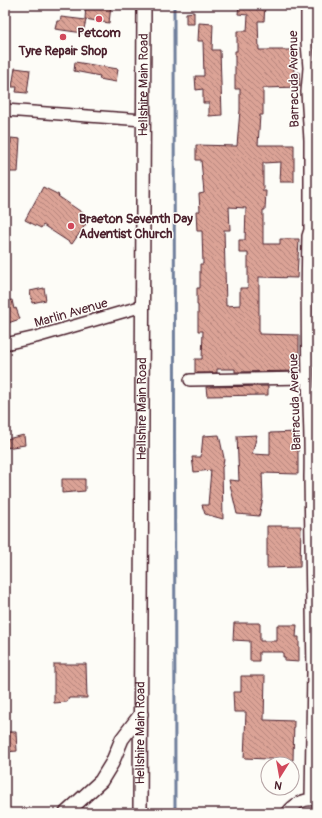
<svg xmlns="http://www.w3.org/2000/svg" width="322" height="818" viewBox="0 0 322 818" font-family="Pangolin,sans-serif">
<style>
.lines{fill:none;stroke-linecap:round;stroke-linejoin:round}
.stream{stroke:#707f9c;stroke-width:3}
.building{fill:url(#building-back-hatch);stroke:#4a1f2b;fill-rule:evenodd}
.minor-casing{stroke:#4a1f2b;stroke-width:14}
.major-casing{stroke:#4a1f2b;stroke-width:16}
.minor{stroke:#fdfcf7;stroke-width:11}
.major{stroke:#fdfcf7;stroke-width:13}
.poi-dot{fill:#d1495b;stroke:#fdfcf7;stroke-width:1.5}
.labels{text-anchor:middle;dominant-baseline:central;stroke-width:3;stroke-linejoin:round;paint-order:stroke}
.poi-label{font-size:13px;font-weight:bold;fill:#4a1f2b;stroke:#fdfcf7}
.street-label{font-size:13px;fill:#4a1f2b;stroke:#fdfcf7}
</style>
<defs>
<pattern id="building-back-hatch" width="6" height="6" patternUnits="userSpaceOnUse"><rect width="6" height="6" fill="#dba396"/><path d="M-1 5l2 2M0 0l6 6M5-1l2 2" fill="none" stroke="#b4847b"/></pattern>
</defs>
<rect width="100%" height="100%" fill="#fdfcf7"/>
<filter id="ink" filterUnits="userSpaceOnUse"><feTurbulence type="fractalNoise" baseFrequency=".025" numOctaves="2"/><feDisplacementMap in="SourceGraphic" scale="8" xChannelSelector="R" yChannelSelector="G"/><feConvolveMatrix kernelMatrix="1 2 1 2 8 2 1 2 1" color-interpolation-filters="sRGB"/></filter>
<g filter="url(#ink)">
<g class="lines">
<!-- stream -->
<path class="stream" d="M174,5L175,813"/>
</g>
<!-- building -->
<path class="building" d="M86,5L111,6L109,23L85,19Z
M239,5H265L264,21H258L259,50H293L294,73L299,72L300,87L263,88V115H260L258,145H294V182H280L281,162L263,163V191H266L265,210H263V244H280V239H299L297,278L259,277V334L299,335V371L235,372V369H217V373H195V359H202L203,331H198V305H197V288H200V264H203L202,231H197L196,211H200L199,194L204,193L201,160H196V145L237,146L240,110V89H235V51H237V31H247L248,15L238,14ZM229,207L246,208L245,240H239V253H248V288H240V305L226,306L224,230H230Z
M194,12V24H186V13Z
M61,17L86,20L83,33L55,29L57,21H60Z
M199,23L213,24L212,50H220L222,115L209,116V103H203V89L196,90L195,76H204L203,41H198Z
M75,62L118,69L116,82L99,79L100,76L74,71Z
M15,68L30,70L27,93L16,92L17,87H12Z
M11,138L20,139L18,172H5V142L11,143Z
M43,187L59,195L58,196L90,218L72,244L43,225L41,228L25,220Z
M44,288L46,300L32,303L30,291Z
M12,300L14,309L16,308L20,319L5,324V301Z
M268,386V395L207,396L206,387Z
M298,432V474L262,473L263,498L259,516L237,514L229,480L239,481L237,436L257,435L252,454L270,455V433Z
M24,435L25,445L6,448L7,439Z
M219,435L224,458L223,466L222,467L223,519L205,514L202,505H208L211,470L194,472L192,457H201L203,436Z
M62,479H85V491L62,493Z
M267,526H301L300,567L267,568Z
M234,623H260V641H277V625H297L296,637H299V662L285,661V657H283V652H259V661H250V641L233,640Z
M54,664H86L87,698H69L67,702L54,703Z
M241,676H265L264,720L294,721L293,760L244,758L246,712H234L233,692H241Z
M5,732H16L17,751L5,752Z"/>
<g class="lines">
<defs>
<path id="minor" d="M307,5V42L309,68L307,92L310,140V230L308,236C307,283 307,329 308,376C309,410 311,443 310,477L313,671L311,799
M5,110L143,120
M5,344L36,337L143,306
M190,380L308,378
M287,813C295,803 304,798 317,800"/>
<g id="major">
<path d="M66,813L101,781L112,763L122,739L141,714"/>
<path id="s1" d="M140,813L144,5"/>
</g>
</defs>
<!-- minor casing -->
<use href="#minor" class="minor-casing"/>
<!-- major casing -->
<use href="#major" class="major-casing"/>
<!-- minor -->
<use href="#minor" class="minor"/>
<!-- major -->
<use href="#major" class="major"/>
</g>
</g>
<!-- markers -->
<g class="poi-dot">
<circle cx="99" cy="19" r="4"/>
<circle cx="63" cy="37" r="4"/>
<circle cx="71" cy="226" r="4"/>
</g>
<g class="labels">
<!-- poi labels -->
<g class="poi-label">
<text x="99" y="33">Petcom</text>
<text x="63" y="51">Tyre Repair Shop</text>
<text x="79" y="219" text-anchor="start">Braeton Seventh Day<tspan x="79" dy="15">Adventist Church</tspan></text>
</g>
<!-- street labels -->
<g class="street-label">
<text transform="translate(294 79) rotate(-91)">Barracuda Avenue</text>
<text stroke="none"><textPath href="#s1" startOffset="728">Hellshire Main Road</textPath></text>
<text transform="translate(71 313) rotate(-16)">Marlin Avenue</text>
<text transform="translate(295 402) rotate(-92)">Barracuda Avenue</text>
<text stroke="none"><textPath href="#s1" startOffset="404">Hellshire Main Road</textPath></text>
<text stroke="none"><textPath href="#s1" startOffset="80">Hellshire Main Road</textPath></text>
</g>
</g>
<!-- margin -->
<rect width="322" height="818" fill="none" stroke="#fdfcf7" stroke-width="20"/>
<rect x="10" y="10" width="302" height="798" fill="none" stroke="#4a1f2b" stroke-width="1.5" filter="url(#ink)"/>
<!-- north arrow -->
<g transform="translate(280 776) rotate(191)"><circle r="19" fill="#fdfcf7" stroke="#b5a4a5"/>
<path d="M0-3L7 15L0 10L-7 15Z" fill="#d1495b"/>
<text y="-6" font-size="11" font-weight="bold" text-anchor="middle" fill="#4a1f2b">N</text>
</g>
</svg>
